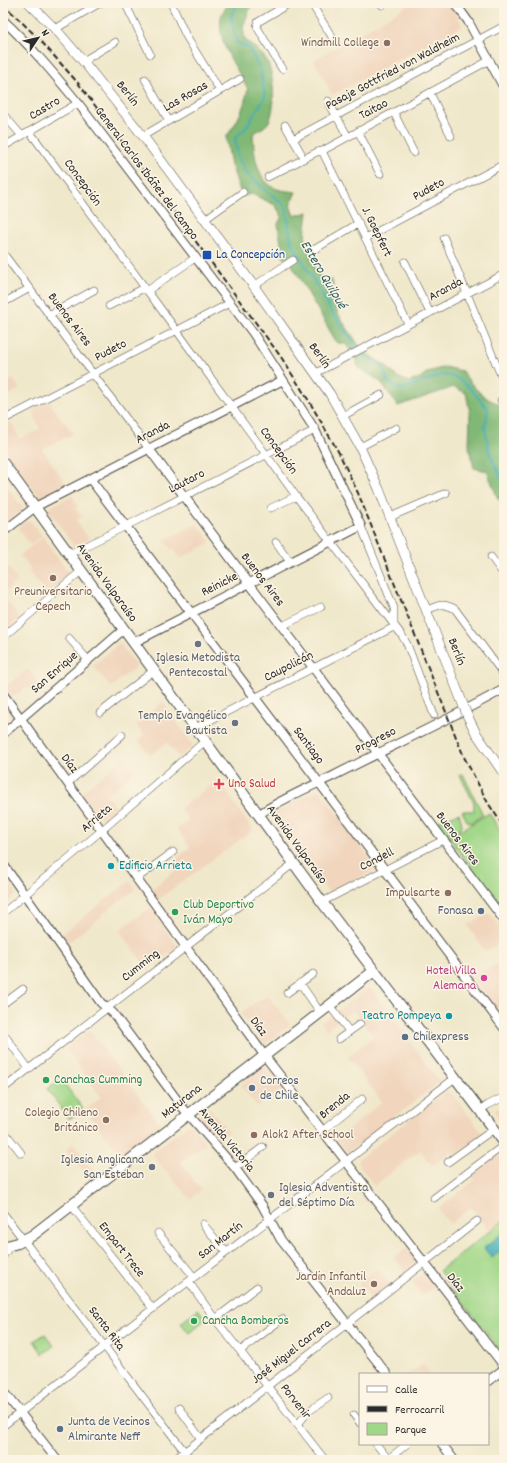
<svg xmlns="http://www.w3.org/2000/svg" width="507" height="1463" viewBox="0 0 507 1463" font-family="Dekko,sans-serif">
<style>
.built{fill:#f1d5bd}
.green{fill:#a1d788;stroke:#66815a}
.forest{fill:#80b874;stroke:#567250}
.water{fill:#3dadb7;stroke:#346c71}
.lines{fill:none;stroke-linecap:round;stroke-linejoin:round}
.stream{stroke:#3dadb7;stroke-width:2}
.minor-casing{stroke:#494743;stroke-width:8}
.tertiary-casing{stroke:#494743;stroke-width:10}
.secondary-casing{stroke:#494743;stroke-width:10}
.primary-casing{stroke:#494743;stroke-width:12}
.minor{stroke:#fff;stroke-width:7}
.tertiary{stroke:#fff;stroke-width:8}
.secondary{stroke:#fff;stroke-width:9}
.primary{stroke:#fff;stroke-width:10}
.rail{stroke:#2b2b2b;stroke-width:2;stroke-dasharray:6 3;stroke-linecap:butt}
.secondary-bridge-casing{stroke:#494743;stroke-width:10;stroke-linecap:butt}
.secondary-bridge{stroke:#fff;stroke-width:9}
.education-dot{fill:#8d6e63;stroke:#fcf5e5;stroke-width:1.5}
.transit-dot{fill:#1a4fb4;stroke:#fcf5e5;stroke-width:1.5}
.worship-dot{fill:#6b7280;stroke:#fcf5e5;stroke-width:1.5}
.health-dot{fill:#e0444e;stroke:#fcf5e5;stroke-width:1.5}
.culture-dot{fill:#0f9aa8;stroke:#fcf5e5;stroke-width:1.5}
.service-dot{fill:#5c6f8a;stroke:#fcf5e5;stroke-width:1.5}
.leisure-dot{fill:#2e9e5b;stroke:#fcf5e5;stroke-width:1.5}
.hotel-dot{fill:#d1479c;stroke:#fcf5e5;stroke-width:1.5}
.labels{text-anchor:middle;dominant-baseline:central;stroke-width:3;stroke-linejoin:round;paint-order:stroke}
.education-label{font-size:13px;fill:#785e54;stroke:#fcf5e5;text-anchor:end}
.street-label{font-size:13px;fill:#2b2b2b;stroke:#fcf5e5}
.transit-label{font-size:13px;fill:#164399;stroke:#fcf5e5;text-anchor:start}
.worship-label{font-size:13px;fill:#5b616d;stroke:#fcf5e5;text-anchor:end}
.health-label{font-size:13px;fill:#be3a42;stroke:#fcf5e5;text-anchor:start}
.culture-label{font-size:13px;fill:#0d838f;stroke:#fcf5e5;text-anchor:start}
.leisure-label{font-size:13px;fill:#27864d;stroke:#fcf5e5;text-anchor:start}
.service-label{font-size:13px;fill:#4e5e75;stroke:#fcf5e5;text-anchor:start}
.hotel-label{font-size:13px;fill:#b23c85;stroke:#fcf5e5;text-anchor:end}
.water-label{font-size:14px;font-style:italic;fill:#325f63;stroke:#fcf5e5}
</style>
<rect width="100%" height="100%" fill="#fcf5e5"/>
<filter id="ink" filterUnits="userSpaceOnUse"><feTurbulence type="fractalNoise" baseFrequency=".025" numOctaves="2"/><feDisplacementMap in="SourceGraphic" scale="8" xChannelSelector="R" yChannelSelector="G"/><feConvolveMatrix kernelMatrix="1 2 1 2 8 2 1 2 1" color-interpolation-filters="sRGB"/></filter>
<filter id="wash" filterUnits="userSpaceOnUse"><feTurbulence type="fractalNoise" baseFrequency=".012" numOctaves="4" result="noise"/><feDisplacementMap in="SourceGraphic" scale="16" xChannelSelector="R" yChannelSelector="G"/><feGaussianBlur stdDeviation="0.9" result="paint"/><feColorMatrix in="noise" values="0 0 0 0 0 0 0 0 0 0 0 0 0 0 0 0 0 1.4 0 .05"/><feComposite in="paint" operator="in"/></filter>
<g filter="url(#wash)">
<rect width="100%" height="100%" fill="#f0e8cb"/>
<!-- built -->
<path class="built" d="M412,3H448L458,17L462,26L332,95L314,60Z
M13,379L20,389L3,398V384Z
M49,402L73,434L42,449L67,486L42,499L40,498L3,448V426L11,422L20,439L40,429L32,410Z
M3,481L22,507L21,511L5,523L3,520Z
M72,496L78,506L75,508L82,517L76,520L89,539L74,546L49,511V507Z
M27,521H31L42,536L30,545L18,527Z
M197,524L211,542L180,559L173,548L171,549L165,540Z
M43,537L69,574V576L47,594L28,571L31,569L20,555Z
M3,561L18,581L3,593Z
M3,596L20,618L3,633Z
M118,644L121,645L136,666L111,687L93,666Z
M28,669L43,689L35,696L27,686L13,697L5,687Z
M163,702L192,744V747L179,757L167,743L151,755L138,741L144,735L136,725Z
M125,757L135,771L106,795L118,810L104,820H102L81,793Z
M218,780L253,830L157,900L150,890L180,867L175,860L190,847L177,829L189,820L180,808Z
M317,790L320,791L376,867L375,870L330,893L328,892L273,816L274,813Z
M6,879L17,894L8,902L3,894V881Z
M130,881L136,889L101,915V917L66,944L60,935Z
M150,908L176,945V948L148,970L119,930Z
M490,913L504,932V941L485,951L467,925Z
M504,961V1020L474,979V976Z
M368,988L371,989L440,1082L347,1153L336,1139L382,1102L348,1057L374,1036L353,1010L326,1030L321,1023Z
M268,995L290,1025L265,1044H263L240,1013Z
M89,1030L160,1124L120,1155L85,1110L101,1097L65,1048Z
M264,1066L266,1067L283,1089L257,1107L241,1085Z
M446,1091L451,1093L484,1135L454,1157L451,1152L432,1166L420,1150L374,1186L358,1164V1160Z
M504,1104V1126L495,1113L496,1108Z
M209,1108L229,1132L218,1140L198,1117Z
M189,1124L191,1125L206,1143L180,1162L201,1190L190,1199L151,1153Z
M73,1144L96,1174L89,1179L66,1150Z
M497,1153L504,1162V1220L490,1231L471,1207L450,1224L438,1209L475,1180L472,1175Z
M407,1248L416,1259L415,1264L405,1272L394,1258Z
M377,1268L390,1284L371,1299L359,1283Z
M423,1273L427,1274L437,1286L422,1296L412,1282Z
M423,1364L431,1374H408Z"/>
<!-- green -->
<path class="green" d="M463,774L483,815L471,823L467,821L462,811H474V803L460,775Z
M459,813L462,824L461,828L449,836L446,835L437,822Z
M489,813L504,836V911L449,838Z
M61,1079L83,1109L69,1119L47,1089Z
M504,1220V1356L439,1271Z
M198,1309L206,1319L189,1333L181,1323Z
M45,1334L54,1346L43,1354L34,1341Z"/>
<!-- forest -->
<path class="forest" d="M229,3H252L243,27L245,40C253,45 260,51 266,59C274,72 277,110 268,123C265,127 257,131 253,134C254,153 256,181 277,189C283,191 290,191 296,192L290,205L294,216L308,212L305,236L312,262L321,278L332,280L335,293L333,303L341,319L363,351L386,366L397,377L409,382L420,378L428,372L445,367L462,371C473,387 484,401 504,405V505L498,499L487,471L474,468L469,447L470,413L466,393L454,387L398,406L380,381L359,368L354,355L345,343H337L292,265L283,257L278,224L282,216L275,205L252,194L242,196L231,165L226,137C239,120 243,110 248,89C236,66 217,44 221,17C222,12 226,7 229,3Z"/>
<!-- water -->
<path class="water" d="M503,1233L504,1235V1248L492,1258L484,1248Z"/>
<g class="lines">
<!-- stream -->
<path class="stream" d="M237,3L231,17L236,42L249,48L260,69L265,97L245,129L235,138L238,158L247,174L286,207L291,241L332,312L358,348
M361,352C373,366 383,357 387,381L398,389L412,386L442,375L455,377L467,385L488,409L485,428L489,452L504,484"/>
</g>
</g>
<g filter="url(#ink)">
<g class="lines">
<defs>
<path id="minor" d="M125,3L150,54
M171,3L186,36L220,91
M311,3L332,37
M381,3L382,5
M55,29L100,3
M83,61L115,42
M282,69L257,27L258,22L290,3
M145,79L169,121
M430,93L451,136
M328,101L348,137
M394,113L414,153
M3,114L22,136
M285,125L301,153
M358,131L380,174
M30,132L177,331L296,496L401,634L407,644L434,715
M143,136L240,79
M293,139L504,26
M3,147L78,103
M322,151L408,324
M268,177L317,152L322,151L490,60
M204,220L243,192
M365,238L504,164
M444,238L504,383
M311,250L315,249L359,223
M3,253L149,449
M405,262L430,313
M254,286L293,260
M147,291L195,258
M3,303L30,288
M109,306L144,288
M49,315L94,290
M316,373L504,274
M501,400L504,398
M343,416L381,395
M3,420L230,303
M360,447L396,428
M271,508L296,496
M390,517L446,493
M361,526L394,608V626
M276,542L290,562
M69,554L126,526L315,430
M491,557L504,575
M427,610C439,605 443,602 455,609L504,675
M282,626L321,607
M3,637L81,571
M69,638L88,660
M100,713L153,671
M195,728L394,627
M68,783L122,735
M136,879L173,852
M322,902L443,840
M3,913L101,831L205,741
M300,983L320,1012
M287,993L313,974
M3,1004L23,989
M329,1005L349,1031
M3,1033L29,1069
M339,1039L360,1024
M3,1089L294,863
M480,1110L488,1105L504,1097
M322,1131L362,1099
M3,1132L7,1135L21,1153
M448,1162L494,1129
M235,1168L263,1147
M434,1198L504,1145
M71,1205L153,1309
M3,1213L191,1460
M203,1224L226,1252
M158,1233L194,1277
M3,1256L10,1246
M189,1282L215,1319L325,1460
M215,1319L257,1287
M240,1351L282,1319
M179,1408L201,1439
M354,1415L360,1423
M298,1424L309,1411L328,1398
M3,1426L100,1350L104,1346L455,1078
M376,1444L389,1460
M174,1460L477,1221
M387,1460L407,1444"/>
<path id="tertiary" d="M455,3L468,21L504,88
M3,20C30,45 54,74 78,103L253,333L315,430L361,526L133,643
M149,449L249,583L504,920
M91,480L504,1028
M3,532L35,507L283,380
M3,694L264,1055L504,1366
M3,734L123,630
M258,815C281,799 308,788 333,776C390,747 448,720 504,689
M3,864L101,1003L113,1013L183,1108L235,1168L262,1205L281,1240L387,1374
M488,1381L504,1369
M3,1391L57,1460
M442,1444L454,1460"/>
<path id="secondary" d="M29,3L59,33L83,61L143,136L253,285L330,394L360,447L379,489L464,707
M467,715L476,733L504,774"/>
<path id="primary" d="M3,463L322,902L504,1142
M3,1247L18,1243L33,1235L374,971"/>
</defs>
<!-- minor casing -->
<use href="#minor" class="minor-casing"/>
<!-- tertiary casing -->
<use href="#tertiary" class="tertiary-casing"/>
<!-- secondary casing -->
<use href="#secondary" class="secondary-casing"/>
<!-- primary casing -->
<use href="#primary" class="primary-casing"/>
<!-- minor -->
<use href="#minor" class="minor"/>
<!-- tertiary -->
<use href="#tertiary" class="tertiary"/>
<!-- secondary -->
<use href="#secondary" class="secondary"/>
<!-- primary -->
<use href="#primary" class="primary"/>
<!-- rail -->
<path class="rail" d="M3,4L40,40L78,83L109,124L228,285L281,357L309,401L339,453L358,493L464,757L488,803L504,827"/>
<defs>
<path id="secondary-bridge" d="M464,707L467,715"/>
</defs>
<!-- secondary-bridge casing -->
<use href="#secondary-bridge" class="secondary-bridge-casing"/>
<!-- secondary-bridge -->
<use href="#secondary-bridge" class="secondary-bridge"/>
</g>
</g>
<!-- markers -->
<g class="education-dot">
<circle cx="387" cy="43" r="4"/>
<circle cx="53" cy="578" r="4"/>
<circle cx="448" cy="893" r="4"/>
<circle cx="106" cy="1120" r="4"/>
<circle cx="254" cy="1135" r="4"/>
<circle cx="374" cy="1284" r="4"/>
</g>
<rect class="transit-dot" x="202" y="250" width="10" height="10" rx="2"/>
<g class="worship-dot">
<circle cx="198" cy="644" r="4"/>
<circle cx="235" cy="723" r="4"/>
<circle cx="152" cy="1167" r="4"/>
<circle cx="271" cy="1195" r="4"/>
</g>
<path class="health-dot" d="M217 778h4v4h4v4h-4v4h-4v-4h-4v-4h4z"/>
<g class="culture-dot">
<circle cx="111" cy="866" r="4"/>
<circle cx="449" cy="1016" r="4"/>
</g>
<g class="service-dot">
<circle cx="481" cy="911" r="4"/>
<circle cx="405" cy="1037" r="4"/>
<circle cx="252" cy="1088" r="4"/>
<circle cx="60" cy="1429" r="4"/>
</g>
<g class="leisure-dot">
<circle cx="175" cy="912" r="4"/>
<circle cx="46" cy="1080" r="4"/>
<circle cx="194" cy="1321" r="4"/>
</g>
<circle class="hotel-dot" cx="484" cy="978" r="4"/>
<g class="labels">
<!-- education labels -->
<g class="education-label">
<text x="379" y="43">Windmill College</text>
<text x="53" y="592" text-anchor="middle">Preuniversitario<tspan x="53" dy="15">Cepech</tspan></text>
<text x="440" y="893">Impulsarte</text>
<text x="98" y="1113">Colegio Chileno<tspan x="98" dy="15">Británico</tspan></text>
<text x="262" y="1135" text-anchor="start">Alok2 After School</text>
<text x="366" y="1277">Jardin Infantil<tspan x="366" dy="15">Andaluz</tspan></text>
</g>
<!-- street labels -->
<g class="street-label">
<text transform="translate(393 72) rotate(-28)">Pasaje Gottfried von Waldheim</text>
<text transform="translate(127 94) rotate(52)">Berlín</text>
<text transform="translate(186 97) rotate(-30)">Las Rosas</text>
<text transform="translate(45 109) rotate(-31)">Castro</text>
<text transform="translate(374 110) rotate(-28)">Taitao</text>
<text transform="translate(146 174) rotate(53)">General Carlos Ibáñez del Campo</text>
<text transform="translate(82 183) rotate(54)">Concepción</text>
<text transform="translate(429 190) rotate(-28)">Pudeto</text>
<text transform="translate(376 232) rotate(64)">J. Goepfert</text>
<text transform="translate(446 290) rotate(-28)">Aranda</text>
<text transform="translate(69 320) rotate(53)">Buenos Aires</text>
<text transform="translate(111 351) rotate(-27)">Pudeto</text>
<text transform="translate(319 356) rotate(55)">Berlín</text>
<text transform="translate(153 433) rotate(-27)">Aranda</text>
<text transform="translate(278 451) rotate(54)">Concepción</text>
<text transform="translate(187 482) rotate(-27)">Lautaro</text>
<text transform="translate(262 580) rotate(53)">Buenos Aires</text>
<text transform="translate(106 583) rotate(54)">Avenida Valparaíso</text>
<text transform="translate(220 585) rotate(-27)">Reinicke</text>
<text transform="translate(456 652) rotate(69)">Berlín</text>
<text transform="translate(289 667) rotate(-27)">Caupolicán</text>
<text transform="translate(55 673) rotate(-41)">San Enrique</text>
<text transform="translate(376 741) rotate(-27)">Progreso</text>
<text transform="translate(308 746) rotate(53)">Santiago</text>
<text transform="translate(69 764) rotate(54)">Díaz</text>
<text transform="translate(97 819) rotate(-40)">Arrieta</text>
<text transform="translate(457 839) rotate(53)">Buenos Aires</text>
<text transform="translate(296 845) rotate(54)">Avenida Valparaíso</text>
<text transform="translate(377 860) rotate(-27)">Condell</text>
<text transform="translate(141 966) rotate(-38)">Cumming</text>
<text transform="translate(258 1027) rotate(54)">Díaz</text>
<text transform="translate(182 1102) rotate(-38)">Maturana</text>
<text transform="translate(335 1106) rotate(-39)">Brenda</text>
<text transform="translate(226 1140) rotate(50)">Avenida Victoria</text>
<text transform="translate(221 1241) rotate(-38)">San Martín</text>
<text transform="translate(121 1250) rotate(52)">Empart Trece</text>
<text transform="translate(455 1283) rotate(52)">Díaz</text>
<text transform="translate(106 1329) rotate(53)">Santa Rita</text>
<text transform="translate(292 1352) rotate(-38)">José Miguel Carrera</text>
<text transform="translate(295 1402) rotate(52)">Porvenir</text>
</g>
<!-- transit labels -->
<g class="transit-label">
<text x="216" y="255">La Concepción</text>
</g>
<!-- worship labels -->
<g class="worship-label">
<text x="198" y="658" text-anchor="middle">Iglesia Metodista<tspan x="198" dy="15">Pentecostal</tspan></text>
<text x="227" y="716">Templo Evangélico<tspan x="227" dy="15">Bautista</tspan></text>
<text x="144" y="1160">Iglesia Anglicana<tspan x="144" dy="15">San Esteban</tspan></text>
<text x="279" y="1188" text-anchor="start">Iglesia Adventista<tspan x="279" dy="15">del Séptimo Día</tspan></text>
</g>
<!-- health labels -->
<g class="health-label">
<text x="228" y="784">Uno Salud</text>
</g>
<!-- culture labels -->
<g class="culture-label">
<text x="119" y="866">Edificio Arrieta</text>
<text x="441" y="1016" text-anchor="end">Teatro Pompeya</text>
</g>
<!-- leisure labels -->
<g class="leisure-label">
<text x="183" y="905">Club Deportivo<tspan x="183" dy="15">Iván Mayo</tspan></text>
<text x="54" y="1080">Canchas Cumming</text>
<text x="202" y="1321">Cancha Bomberos</text>
</g>
<!-- service labels -->
<g class="service-label">
<text x="473" y="911" text-anchor="end">Fonasa</text>
<text x="413" y="1037">Chilexpress</text>
<text x="260" y="1081">Correos<tspan x="260" dy="15">de Chile</tspan></text>
<text x="68" y="1422">Junta de Vecinos<tspan x="68" dy="15">Almirante Neff</tspan></text>
</g>
<!-- hotel labels -->
<g class="hotel-label">
<text x="476" y="971">Hotel Villa<tspan x="476" dy="15">Alemana</tspan></text>
</g>
<!-- water labels -->
<g class="water-label">
<text transform="translate(323 275) rotate(59)">Estero Quilpué</text>
</g>
</g>
<!-- margin -->
<rect width="507" height="1463" fill="none" stroke="#fcf5e5" stroke-width="16"/>
<!-- legend -->
<rect x="359" y="1373" width="130" height="72" fill="#fcf5e5" stroke="#a8a49b"/>
<rect x="367" y="1386" width="20" height="6" fill="#ffffff" stroke="#a8a49b"/>
<text x="395" y="1393" font-size="12" fill="#2b2b2b">Calle</text>
<rect x="367" y="1406" width="20" height="6" fill="#2b2b2b" stroke="#a8a49b"/>
<text x="395" y="1413" font-size="12" fill="#2b2b2b">Ferrocarril</text>
<rect x="367" y="1423" width="20" height="12" fill="#a1d788" stroke="#a8a49b"/>
<text x="395" y="1433" font-size="12" fill="#2b2b2b">Parque</text>
<!-- north arrow -->
<g transform="translate(38 38) rotate(55)" stroke="#fcf5e5" stroke-width="3" paint-order="stroke">
<path d="M0-3L7 15L0 10L-7 15Z" fill="#2b2b2b"/>
<text y="-6" font-size="11" font-weight="bold" text-anchor="middle" fill="#2b2b2b">N</text>
</g>
</svg>
